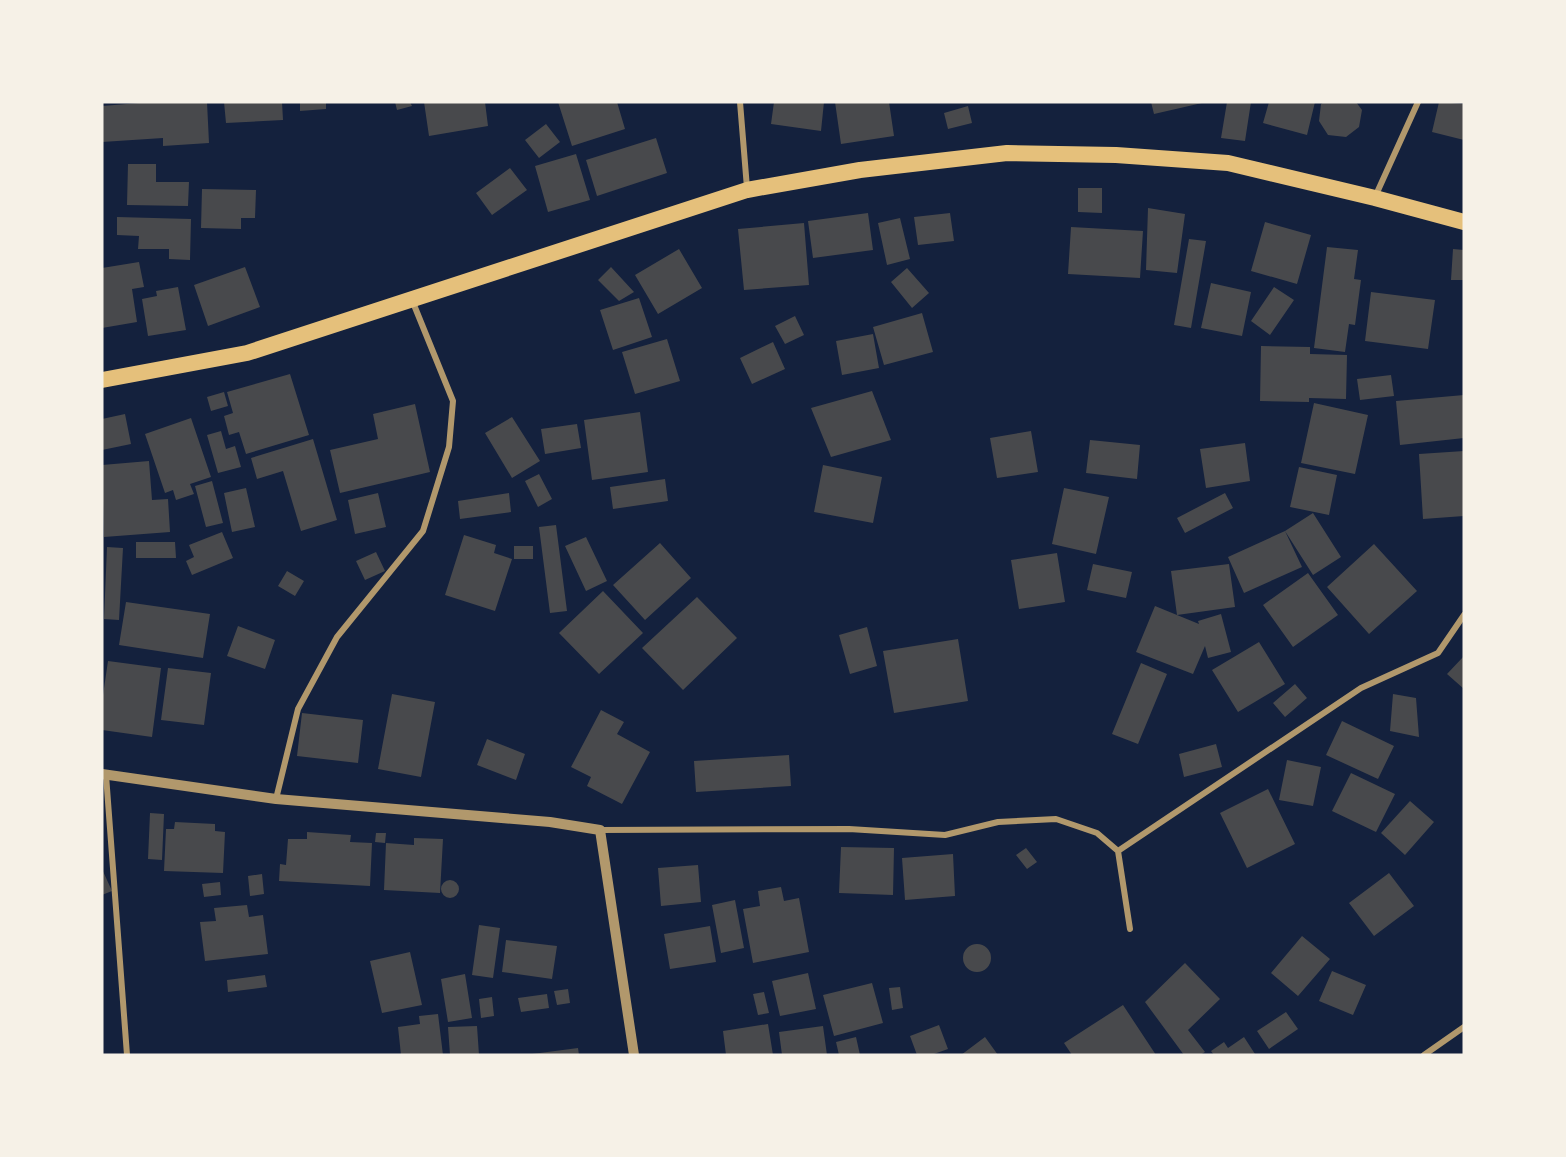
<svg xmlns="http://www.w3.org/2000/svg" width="1566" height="1157" viewBox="0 0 1566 1157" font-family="'Alegreya Sans',sans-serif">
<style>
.building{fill:#48494c}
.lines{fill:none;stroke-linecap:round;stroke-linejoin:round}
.minor{stroke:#b1986c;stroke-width:6}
.tertiary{stroke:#b1986c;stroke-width:10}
.trunk{stroke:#e5c07b;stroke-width:16}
</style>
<rect width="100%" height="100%" fill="#14213d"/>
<!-- building -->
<path class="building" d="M151,102H207L209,143L163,146V138L102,142V106Z
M224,102H282L283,120L226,123Z
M300,102H326V109L300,111Z
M395,102H410L412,106L397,110Z
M424,102H485L488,126L429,136Z
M558,102H617L625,129L572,146Z
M774,102H824L821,131L771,124Z
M835,102H889L894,136L841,144Z
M1151,102H1202V103L1154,114Z
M1227,102H1251L1245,141L1221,138Z
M1269,102H1315L1307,135L1263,123Z
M1324,102H1356L1362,110L1359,127L1346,137L1328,135L1319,121L1321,104Z
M1439,102L1464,104V140L1432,132Z
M968,106L972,123L948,129L944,113Z
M546,124L560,142L539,158L525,140Z
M656,138L667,173L597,196L586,160Z
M576,154L590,200L548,212L535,166Z
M128,164H156V182H189L188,206L127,205Z
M510,168L527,190L492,215L476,193Z
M1078,188H1102V213L1078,212Z
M202,189L256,190L255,218H241V229L201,228Z
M1148,208L1185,214L1177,273L1146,270Z
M868,213L873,250L813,258L808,221Z
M950,213L954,241L918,245L914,217Z
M117,217L191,219L190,260L169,259V249H138L139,236L117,235Z
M900,218L910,259L887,265L878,223Z
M1265,222L1311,235L1297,284L1251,271Z
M804,223L809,285L744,290L738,229Z
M1071,227L1143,231L1140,278L1068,274Z
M1189,239L1206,241L1191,328L1174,325Z
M1327,247L1358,250L1354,279L1361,280L1355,325L1349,324L1345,352L1314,348Z
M679,249L702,288L658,314L635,275Z
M1453,249L1464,250V280H1451Z
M139,262L144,287L132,289L137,322L102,328V268Z
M245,267L260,307L208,326L194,285Z
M611,267L634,292L619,301L598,280Z
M907,268L929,293L912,308L891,282Z
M1211,283L1251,292L1242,336L1201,328Z
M178,287L186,330L148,336L142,299L157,296L156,291Z
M1274,287L1294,300L1270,335L1251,321Z
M1371,292L1435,300L1428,349L1365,341Z
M639,298L652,337L613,350L600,310Z
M922,313L933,352L884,365L873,327Z
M795,316L804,335L785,344L775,326Z
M873,334L879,368L842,375L836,341Z
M667,339L680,381L635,394L622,352Z
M773,342L785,369L752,384L740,358Z
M1261,346L1310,347V354L1347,355L1346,399L1309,398V402L1260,401Z
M290,374L309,435L246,454L239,432L229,435L224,416L233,413L227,392Z
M1391,375L1394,396L1360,400L1357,379Z
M872,391L891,440L831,457L811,408Z
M224,392L228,406L211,411L207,397Z
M1464,395V438L1400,445L1396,401Z
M1314,403L1368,415L1355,474L1301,463Z
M415,404L430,472L340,493L330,450L378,439L373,414Z
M640,412L648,472L592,480L584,420Z
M125,414L131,444L102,450V419Z
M512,417L540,461L512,478L485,433Z
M191,418L211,477L190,484L194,494L176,500L173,490L165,493L145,434Z
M577,424L581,448L545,454L541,429Z
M221,431L226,449L235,446L241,467L218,473L207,435Z
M1031,431L1038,472L997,478L990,438Z
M313,439L337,520L301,531L283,471L257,479L251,458Z
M1090,440L1140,445L1137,479L1086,473Z
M1245,443L1250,481L1206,488L1200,449Z
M1464,451V516L1423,519L1419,454Z
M149,461L152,500L168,499L170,532L104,537L102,465Z
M823,465L882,477L873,523L814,512Z
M1299,467L1337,475L1329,515L1290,507Z
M539,474L552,499L538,507L525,481Z
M665,479L668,501L613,509L610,487Z
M212,481L223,523L206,527L195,486Z
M246,488L255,527L232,532L224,493Z
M1064,488L1109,497L1096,554L1052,544Z
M378,493L386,527L355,534L348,500Z
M509,493L511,512L460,519L458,501Z
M1225,493L1233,508L1185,533L1177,518Z
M1313,513L1341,557L1313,575L1285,531Z
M556,525L567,611L550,613L539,527Z
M1285,531L1302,567L1244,593L1228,557Z
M222,532L233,558L192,575L186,561L194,557L189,545Z
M464,535L496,545L494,553L512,559L495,611L445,595Z
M586,537L607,581L586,591L565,546Z
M136,542H175L176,558H136Z
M660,543L691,578L645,620L613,585Z
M1374,544L1417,591L1369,634L1327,587Z
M514,546H533V559H514Z
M107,547L123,548L119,620L104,619Z
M376,552L385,571L365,580L356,561Z
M1057,553L1065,602L1019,609L1011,560Z
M1093,564L1132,572L1126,598L1087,590Z
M1229,564L1235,607L1177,615L1171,571Z
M287,571L304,581L295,596L278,586Z
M1308,573L1338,615L1293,647L1263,605Z
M603,591L643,633L599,674L559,633Z
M697,597L737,638L683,690L642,648Z
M126,602L210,614L203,658L119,645Z
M1155,606L1199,624L1198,621L1221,614L1231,652L1208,658L1205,646L1193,674L1136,652Z
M238,626L275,640L265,669L227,656Z
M867,627L877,666L850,674L839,635Z
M958,639L968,701L894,713L883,651Z
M1259,642L1285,684L1238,712L1212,670Z
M1464,656V689L1447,674Z
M108,661L161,668L152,737L102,730V702Z
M1141,663L1167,674L1138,744L1112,734Z
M168,668L211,673L204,725L161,720Z
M1295,684L1307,698L1285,717L1273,703Z
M392,694L435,702L421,777L378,769Z
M1393,694L1416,698L1419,737L1390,731Z
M601,710L624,722L617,734L650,752L622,804L587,786L591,777L571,767Z
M302,713L363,720L358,763L297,756Z
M1342,721L1394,746L1378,779L1326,755Z
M487,739L525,754L516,780L477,765Z
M1216,744L1222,767L1184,777L1179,754Z
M789,755L791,786L696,792L694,761Z
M1287,760L1321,767L1313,806L1279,800Z
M1351,773L1395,794L1376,832L1332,811Z
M1268,789L1295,844L1247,868L1220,813Z
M1410,801L1434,822L1405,855L1381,833Z
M150,813L164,814L162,860L148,859Z
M175,822L215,824V831L225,832L223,873L164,871L166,829H174Z
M307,832L351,835L350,842L372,843L370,886L279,881L280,864L286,865L288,839H307Z
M376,833H386L385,843L375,842Z
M414,838L443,839L440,893L384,890L386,843L414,845Z
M841,847L894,848L893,895L839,893Z
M1026,848L1037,862L1027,869L1016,855Z
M953,854L955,896L905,900L902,858Z
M698,865L701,902L661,906L658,868Z
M102,869L112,891L102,895Z
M1389,873L1414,906L1374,936L1349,903Z
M262,874L264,894L250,896L248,876Z
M441 889a9 9 0 1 1 18 0a9 9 0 1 1-18 0Z
M220,882L221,895L204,897L202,884Z
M781,887L784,901L799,898L809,952L753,963L743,909L760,906L758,891Z
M735,900L744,948L721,953L712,905Z
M247,905L249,917L263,915L268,954L205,961L200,922L216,921L214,908Z
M479,925L500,928L493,978L472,975Z
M710,926L716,962L670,969L664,934Z
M1302,936L1330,959L1298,996L1271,973Z
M506,940L557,946L552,979L502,972Z
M963 958a14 14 0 1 1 28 0a14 14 0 1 1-28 0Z
M410,952L422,1005L382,1013L370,961Z
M1185,963L1220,999L1188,1030L1205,1052L1200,1055H1184L1145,1002Z
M1332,971L1366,985L1353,1015L1319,1001Z
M808,973L816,1009L780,1016L772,981Z
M465,974L472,1018L448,1022L441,979Z
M265,975L267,987L228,992L227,980Z
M872,983L883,1023L834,1036L823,995Z
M900,987L903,1008L892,1010L889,988Z
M568,989L570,1003L557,1005L554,991Z
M764,992L769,1013L758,1015L753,994Z
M547,994L549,1008L521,1012L518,998Z
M492,997L494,1016L481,1018L479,999Z
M1123,1005L1156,1055H1072L1064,1043Z
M1286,1012L1298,1029L1269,1049L1257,1031Z
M438,1014L443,1055H401L398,1027L420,1024L419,1016Z
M768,1024L773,1055H726L723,1031Z
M939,1025L948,1049L931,1055H917L910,1036Z
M477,1026L479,1055H450L448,1027Z
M823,1026L827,1055H782L779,1032Z
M856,1037L860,1055H839L836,1042Z
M985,1037L998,1055H961Z
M1244,1037L1255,1054L1254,1055H1214L1211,1051L1224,1042L1228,1048Z
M578,1048L579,1055H532V1054Z"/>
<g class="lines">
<!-- minor -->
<path class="minor" d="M740,102L747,188
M1375,197L1418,102
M106,775L127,1055
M276,799L298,709L337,637L423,531L449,447L453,401L412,300
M600,830L849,829L945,835L998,822L1056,819L1097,833L1118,851L1130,929
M1118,851L1361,688L1438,653L1464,615
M1424,1055L1464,1027"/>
<!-- tertiary -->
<path class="tertiary" d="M102,774L276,799L550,822L600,830L634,1055"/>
<!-- trunk -->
<path class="trunk" d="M102,380L247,353L747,190L860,170L1007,153L1116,155L1228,163L1375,198L1464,222"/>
</g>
<!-- border -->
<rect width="1566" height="1157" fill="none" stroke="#f6f1e7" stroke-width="207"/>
</svg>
